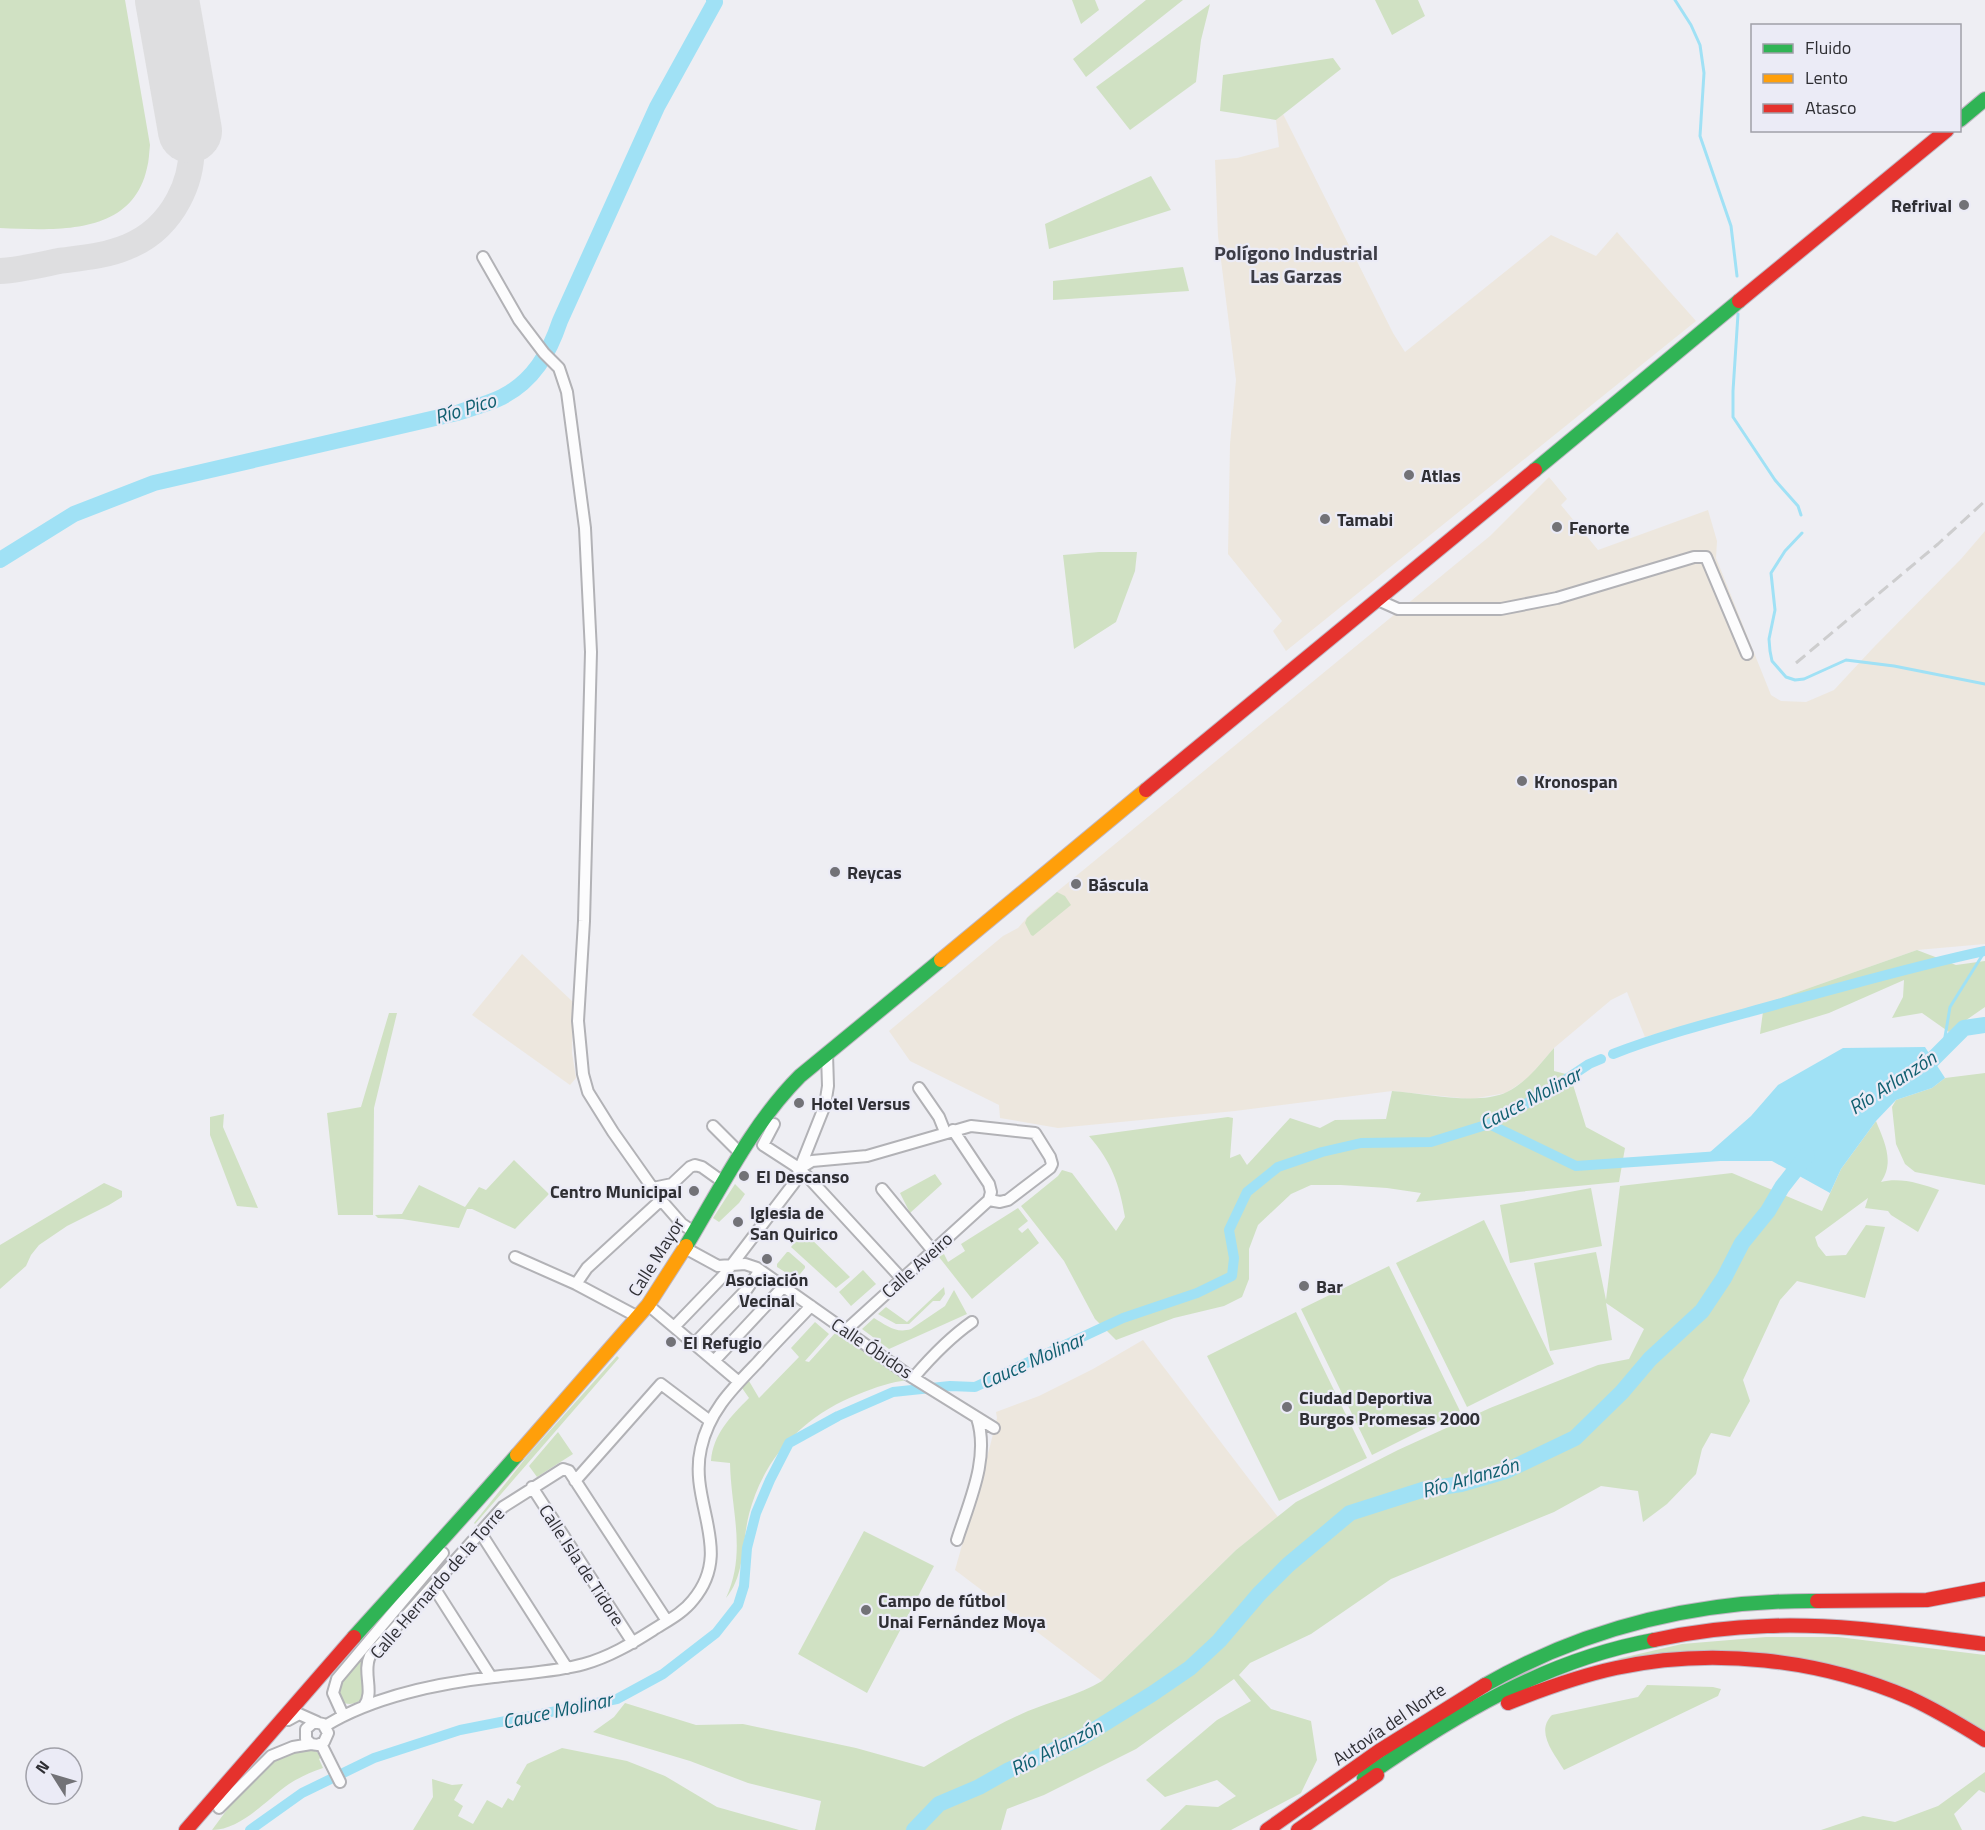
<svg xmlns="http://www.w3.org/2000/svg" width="1985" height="1830" viewBox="0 0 1985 1830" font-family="'Titillium Web',sans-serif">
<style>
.industrial{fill:#ede7de}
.green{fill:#d0e1c3}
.water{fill:#a0e1f5}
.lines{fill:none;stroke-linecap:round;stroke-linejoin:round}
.stream{stroke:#a0e1f5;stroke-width:3}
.canal{stroke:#a0e1f5;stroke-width:10}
.river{stroke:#a0e1f5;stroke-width:16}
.taxiway{stroke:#dedee0;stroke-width:26}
.runway{stroke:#dedee0;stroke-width:64}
.street-casing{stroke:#b2b2b6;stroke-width:14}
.fast-casing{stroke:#c0b8c4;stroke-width:16}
.slow-casing{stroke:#c0b8c4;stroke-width:16}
.jam-casing{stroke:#c0b8c4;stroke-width:16}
.street{stroke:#fcfcfd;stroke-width:10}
.fast{stroke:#30b455;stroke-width:14}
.slow{stroke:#ff9f0a;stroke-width:14}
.jam{stroke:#e5322d;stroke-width:14}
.rail{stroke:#cdcdce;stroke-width:3;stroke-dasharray:12 6;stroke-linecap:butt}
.poi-dot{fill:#727277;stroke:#ebebf6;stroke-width:2}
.labels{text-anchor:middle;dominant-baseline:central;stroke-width:4.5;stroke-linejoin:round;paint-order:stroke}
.poi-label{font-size:18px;font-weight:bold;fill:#2f2f34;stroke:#ebebf6;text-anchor:start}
.street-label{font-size:18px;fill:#2f2f34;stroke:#ebebf6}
.neighbourhood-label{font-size:20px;font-weight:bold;fill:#3d3d46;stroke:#ebebf6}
.water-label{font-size:20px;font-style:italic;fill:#105f70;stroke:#ebebf6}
</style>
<rect width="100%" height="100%" fill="#eeeef3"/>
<!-- industrial -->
<path class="industrial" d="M1283,114L1393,333L1405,352L1551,235L1596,256L1617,232L1696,321L1286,651L1273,631L1282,621L1228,554L1230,444L1236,380L1218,236L1215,160L1237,158L1279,147L1276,120Z
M1549,477L1567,499L1561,505L1598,550L1708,510L1717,541L1716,558L1771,695L1781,701L1806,702L1834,690L1874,647L1961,559L1985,531V944L1917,950L1764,1004L1645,1037L1627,992L1611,1000L1554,1048L1528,1078L1506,1093L1471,1099L1392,1091L1235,1111L1058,1128L1000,1118L999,1105L910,1061L889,1031L1003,936L1018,928L1031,913L1490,536Z
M522,954L573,1002L572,1053L576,1078L570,1085L472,1015Z
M1143,1340L1278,1517L1236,1550L1102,1681L955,1570L990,1446L997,1418L996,1412L1039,1396L1093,1369Z"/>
<!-- green -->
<path class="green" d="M0,0H125L150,145C149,153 149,161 147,168C132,237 54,230 0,228Z
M1072,0H1095L1099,10L1081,24Z
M1146,0H1183L1086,77L1073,59Z
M1375,0H1418L1425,16L1392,35Z
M1210,4L1201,40L1196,82L1130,130L1096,87Z
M1333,58L1341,69L1276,120L1220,111L1223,75Z
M1151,176L1171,210L1049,249L1045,224Z
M1183,267L1189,291L1053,300V281Z
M1099,552H1137L1135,571L1116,622L1074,649L1063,555Z
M1057,892L1065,896L1071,905L1033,936L1031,935L1025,923L1027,918Z
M1917,950L1956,965L1985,961V1007L1949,1032L1922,1013L1892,1018L1903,997L1904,980L1829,1013L1760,1034L1764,1004Z
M389,1013H397L374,1108L373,1215H338L327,1113L361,1107Z
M1554,1048V1071L1570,1075L1586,1127L1625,1148L1619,1182L1416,1202L1421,1193L1387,1188L1341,1185H1311L1291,1194L1258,1225L1249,1249V1279L1242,1297L1224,1306L1174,1318L1116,1340L1095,1319L1064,1261L1021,1206L1058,1176L1062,1170L1072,1173L1116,1231L1125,1217C1119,1183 1112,1163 1089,1136L1228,1117L1233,1118L1230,1158L1240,1154L1247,1165L1290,1118L1320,1128L1335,1120L1386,1119L1392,1091C1424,1093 1478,1106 1507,1092C1526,1083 1540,1064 1554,1048Z
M1985,1073V1185L1915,1172L1905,1164L1896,1144L1892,1107L1896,1100L1932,1088L1945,1078Z
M224,1114L223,1127L258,1208L237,1206L210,1135V1117Z
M1876,1121C1884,1141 1895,1162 1881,1182C1900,1177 1922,1184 1939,1190L1918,1232L1891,1215L1888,1211L1865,1208L1868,1198L1815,1237L1818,1246L1826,1256L1846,1255L1866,1225L1885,1227L1865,1298L1797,1281L1780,1300L1743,1380L1750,1401L1730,1437L1711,1433L1702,1449L1696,1474L1667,1504L1643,1522L1638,1491L1601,1486L1554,1512L1391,1579L1311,1634L1250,1663L1239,1675L1271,1709L1311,1721L1317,1760L1301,1793L1231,1830H1160L1186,1805L1218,1807L1236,1796L1217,1780L1165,1797L1146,1780L1217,1720L1251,1701L1234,1679L1136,1749L1044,1795L1007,1809L1001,1830H815L821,1801L748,1783L690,1761L593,1732L614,1717L625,1703L696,1725L743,1724L856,1748L924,1767C958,1747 992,1727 1028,1711C1053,1701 1078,1695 1102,1681L1236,1550L1296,1502L1398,1450L1490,1408L1598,1365L1629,1359L1644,1329L1606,1303L1612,1340L1550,1351L1534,1263L1596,1252L1606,1300L1620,1186L1732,1173L1822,1211L1841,1169Z
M514,1160L549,1194L515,1229L472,1209H467L459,1228L402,1219L378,1218L375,1215L402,1214L419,1185L465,1207L479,1187L486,1190Z
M935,1174L942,1184L910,1213L900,1193Z
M104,1183L122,1191V1197L109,1205L67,1226L39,1245L31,1255L26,1266L0,1289V1245Z
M735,1184L745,1194L739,1203L719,1222L713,1218Z
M1591,1188L1602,1246L1510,1263L1500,1205Z
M1018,1208L1028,1221L1018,1229L1022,1233L1028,1228L1039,1243L972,1299L939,1257L944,1254L948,1262L965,1251L961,1244Z
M1484,1220L1554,1364L1467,1407L1396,1263Z
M804,1232L850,1277L836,1288L791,1247Z
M787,1252H789L805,1266V1268L796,1279L777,1267V1264Z
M1389,1266L1460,1411L1372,1455L1301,1309Z
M863,1270L876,1284L851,1306L839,1292Z
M944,1287L945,1294L940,1301H933L909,1324H896L878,1314L886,1307L907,1322Z
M954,1290L967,1314L889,1349L862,1329L874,1318C886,1325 896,1334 911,1329L945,1306Z
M1296,1312L1367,1458L1279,1501L1207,1356Z
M815,1322L829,1334L805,1361L809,1362L836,1332L908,1380C891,1382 876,1387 859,1394C805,1415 764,1456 749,1514C742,1542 745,1576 726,1598C747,1552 731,1511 730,1463L711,1461C713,1434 731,1416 749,1398L742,1388L749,1381L759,1398L799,1357L791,1348Z
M617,1356L619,1358L475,1524L474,1523L528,1455Z
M558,1432L573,1454L537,1477L529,1466Z
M864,1531L934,1566L867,1693L798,1654Z
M415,1594L418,1597L367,1655L365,1696C358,1704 348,1707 339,1700L337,1689L340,1683Z
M1766,1637H1838L1985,1655V1732L1847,1672L1617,1659L1682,1644Z
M1647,1685L1713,1687L1721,1689L1718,1696L1564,1770C1554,1753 1535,1732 1552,1715L1638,1697Z
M562,1748L627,1761L665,1776L717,1807L799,1830H413L433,1797L432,1779L452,1785L463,1784L454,1800L463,1806L458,1816L473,1824L487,1800L502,1808L508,1798L513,1801L521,1786L516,1783L527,1764Z
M310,1749L317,1752L322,1757L319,1759L323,1768C311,1772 300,1777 289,1784C266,1800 241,1830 212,1830C227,1810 250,1777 270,1762C281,1754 297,1751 310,1749Z
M1985,1772V1793L1979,1790L1954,1814L1962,1830H1821L1863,1816L1895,1822L1938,1806Z"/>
<!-- water -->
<path class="water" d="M1925,1047L1945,1078L1932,1088L1896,1100L1876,1121L1841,1169L1830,1193L1772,1161H1707L1709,1153L1751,1116L1778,1085L1843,1048Z"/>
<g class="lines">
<!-- stream -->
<path class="stream" d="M1675,0L1691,25L1700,45L1704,73L1700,136L1731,226L1737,276
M1738,314L1733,391V417L1775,480L1798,506L1801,515
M1802,533L1785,551L1771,573L1775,610L1769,639L1770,651L1772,661L1786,677L1795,680L1804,679L1846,660L1894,666L1985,684
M1943,1049L1950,1007L1985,951"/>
<!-- canal -->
<path class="canal" d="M1613,1054C1670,1032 1729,1018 1789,1001C1854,984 1919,965 1985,951
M1489,1124L1576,1166L1720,1156
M250,1830L302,1793L374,1758L460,1730L617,1699L663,1674L716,1633L738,1605L744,1586L747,1548L756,1513L770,1480L789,1443L838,1416L893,1392L950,1386L975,1387L1123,1318L1197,1293L1232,1276L1234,1258L1229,1230L1247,1192L1278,1167L1322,1152L1361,1143L1431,1142L1489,1124L1547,1092L1589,1064L1601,1059"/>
<!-- river -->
<path class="river" d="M0,560L74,514L154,483L457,413C471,408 488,404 502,397C533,381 549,354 560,321L657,107L715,2L714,0
M1916,1071L1926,1066L1964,1028L1985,1025
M914,1830L939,1804L979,1787L1009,1770L1081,1738L1152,1694L1190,1668L1219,1641L1259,1594L1288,1565L1350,1513L1422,1490L1461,1484L1506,1471L1575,1438L1622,1392L1650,1359L1702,1311L1724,1278L1742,1243L1768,1211L1782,1187L1807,1155"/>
<!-- taxiway -->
<path class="taxiway" d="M0,271C20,270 40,265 59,261C81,258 106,256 127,247C172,229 198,179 190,131"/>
<!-- runway -->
<path class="runway" d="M167,0L190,131"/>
<defs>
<path id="street" d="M483,257L519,320L544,353L559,368L567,392L585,528L591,652L584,921L578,1021L583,1074L588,1092L613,1132L661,1200L682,1224L694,1232
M1378,600L1398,609H1501L1557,598L1694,557H1706L1747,654
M919,1088L939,1117L945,1132
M774,1124L763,1145L794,1165L808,1177L902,1279
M713,1126L741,1154
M953,1130L989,1184L991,1192L989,1200
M799,1169L812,1161L867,1156L971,1126L1035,1133L1050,1157L1052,1164L1050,1168L1008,1200L1000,1202L989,1200
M653,1188L672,1184L690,1167L695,1165L702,1167L723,1182
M882,1189L933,1251
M685,1248L718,1266L745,1264L757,1268L907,1374L994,1428
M515,1257L576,1284L638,1317
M576,1284L587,1268L661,1200
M648,1305L739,1382
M674,1327L724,1275L794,1183L825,1105L828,1086L827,1054
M845,1331L989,1200
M694,1344L747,1289L760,1270
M714,1361L784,1286
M914,1377C932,1356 949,1338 972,1322
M575,1481L661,1384L710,1421
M532,1487L633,1643
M480,1532L567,1668
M957,1540C969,1502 990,1458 977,1418
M433,1586L491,1677
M364,1706C375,1692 362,1672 370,1656L503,1507L563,1469L569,1471L667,1621
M343,1715L333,1693L337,1679L443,1553
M288,1720L299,1714L317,1722
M325,1726C372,1697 439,1683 494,1677C524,1673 555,1672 584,1664C609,1657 631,1644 653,1630C667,1621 683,1613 693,1600C735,1550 688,1503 701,1448C709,1411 733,1388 758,1362C775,1343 793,1325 811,1306
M321,1744L340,1782
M219,1808L271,1756L293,1747L311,1744L318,1745L324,1742L328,1733L323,1724L314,1722L306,1729V1739L311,1744"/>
<path id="fast" d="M1960,120L1985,99
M1535,470L1739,301
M686,1246C721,1188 752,1124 800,1076L941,960
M354,1637C409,1576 464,1516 517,1455
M1485,1685C1587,1627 1700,1600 1817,1601
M1364,1778C1453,1716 1545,1660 1654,1640"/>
<path id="slow" d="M941,960L1146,790
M517,1455L648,1305L686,1246"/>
<path id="jam" d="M1739,301L1947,130
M1146,790L1535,470
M1817,1601L1927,1600L1985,1589
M1654,1640C1691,1632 1729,1627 1767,1626C1840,1623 1913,1635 1985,1644
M1508,1703C1543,1689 1579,1676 1616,1668C1712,1647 1819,1659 1910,1698C1936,1710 1961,1725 1985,1740
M186,1830L354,1637
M1267,1830L1379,1751L1485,1685
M1298,1830L1377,1775"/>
</defs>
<!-- street casing -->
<use href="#street" class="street-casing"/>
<!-- fast casing -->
<use href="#fast" class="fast-casing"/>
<!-- slow casing -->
<use href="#slow" class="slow-casing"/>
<!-- jam casing -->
<use href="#jam" class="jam-casing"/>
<!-- street -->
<use href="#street" class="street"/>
<!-- fast -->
<use href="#fast" class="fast"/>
<!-- slow -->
<use href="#slow" class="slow"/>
<!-- jam -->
<use href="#jam" class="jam"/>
<!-- rail -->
<path class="rail" d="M1796,663L1938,544L1985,501"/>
</g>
<!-- markers -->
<g class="poi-dot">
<circle cx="1964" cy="205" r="6"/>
<circle cx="1409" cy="475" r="6"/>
<circle cx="1325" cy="519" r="6"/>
<circle cx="1557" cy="527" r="6"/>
<circle cx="1522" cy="781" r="6"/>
<circle cx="835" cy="872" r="6"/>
<circle cx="1076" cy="884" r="6"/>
<circle cx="799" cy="1103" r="6"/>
<circle cx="744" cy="1176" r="6"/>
<circle cx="694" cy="1191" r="6"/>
<circle cx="738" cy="1222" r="6"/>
<circle cx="767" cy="1259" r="6"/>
<circle cx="1304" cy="1286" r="6"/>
<circle cx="671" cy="1342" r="6"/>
<circle cx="1287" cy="1407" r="6"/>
<circle cx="866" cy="1610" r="6"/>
</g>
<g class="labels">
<!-- poi labels -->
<g class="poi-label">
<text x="1952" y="205" text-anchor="end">Refrival</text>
<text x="1421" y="475">Atlas</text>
<text x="1337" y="519">Tamabi</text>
<text x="1569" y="527">Fenorte</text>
<text x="1534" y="781">Kronospan</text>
<text x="847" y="872">Reycas</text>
<text x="1088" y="884">Báscula</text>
<text x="811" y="1103">Hotel Versus</text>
<text x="756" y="1176">El Descanso</text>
<text x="682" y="1191" text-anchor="end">Centro Municipal</text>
<text x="750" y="1212">Iglesia de<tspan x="750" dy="21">San Quirico</tspan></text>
<text x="767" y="1279" text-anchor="middle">Asociación<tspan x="767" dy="21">Vecinal</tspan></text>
<text x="1316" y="1286">Bar</text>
<text x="683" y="1342">El Refugio</text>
<text x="1299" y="1397">Ciudad Deportiva<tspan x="1299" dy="21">Burgos Promesas 2000</tspan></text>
<text x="878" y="1600">Campo de fútbol<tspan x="878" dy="21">Unai Fernández Moya</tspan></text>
</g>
<!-- street labels -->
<g class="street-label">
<text transform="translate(656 1257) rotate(-58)">Calle Mayor</text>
<text transform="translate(917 1265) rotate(-42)">Calle Aveiro</text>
<text transform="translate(872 1348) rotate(34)">Calle Óbidos</text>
<text transform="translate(582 1565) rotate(57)">Calle Isla de Tidore</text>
<text transform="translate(437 1583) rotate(-49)">Calle Hernardo de la Torre</text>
<text transform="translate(1389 1724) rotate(-34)">Autovía del Norte</text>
</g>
<!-- neighbourhood labels -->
<g class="neighbourhood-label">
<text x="1296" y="252">Polígono Industrial<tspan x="1296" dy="23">Las Garzas</tspan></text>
</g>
<!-- water labels -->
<g class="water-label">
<text transform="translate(465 408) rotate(-17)">Río Pico</text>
<text transform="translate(1892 1082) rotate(-33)">Río Arlanzón</text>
<text transform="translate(1530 1098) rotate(-28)">Cauce Molinar</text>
<text transform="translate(1032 1360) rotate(-24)">Cauce Molinar</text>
<text transform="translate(1470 1477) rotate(-16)">Río Arlanzón</text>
<text transform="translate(557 1710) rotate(-12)">Cauce Molinar</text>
<text transform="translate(1056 1747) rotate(-27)">Río Arlanzón</text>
</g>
</g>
<!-- legend -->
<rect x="1751" y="24" width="210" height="108" fill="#ebebf6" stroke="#a0a0a8" stroke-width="1.5"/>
<rect x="1763" y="44" width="30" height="9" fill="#30b455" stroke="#a0a0a8" stroke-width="1.5"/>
<text x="1805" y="54" font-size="18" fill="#2f2f34">Fluido</text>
<rect x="1763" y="74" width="30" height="9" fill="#ff9f0a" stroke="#a0a0a8" stroke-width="1.5"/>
<text x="1805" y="84" font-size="18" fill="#2f2f34">Lento</text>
<rect x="1763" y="104" width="30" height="9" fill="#e5322d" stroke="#a0a0a8" stroke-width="1.5"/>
<text x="1805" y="114" font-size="18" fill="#2f2f34">Atasco</text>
<!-- north arrow -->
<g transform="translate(54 1776) rotate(307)"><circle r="28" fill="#ebebf6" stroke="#a0a0a8" stroke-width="1.5"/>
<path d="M0-4.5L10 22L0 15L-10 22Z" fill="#727277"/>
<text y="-9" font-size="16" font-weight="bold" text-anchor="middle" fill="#2f2f34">N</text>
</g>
</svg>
